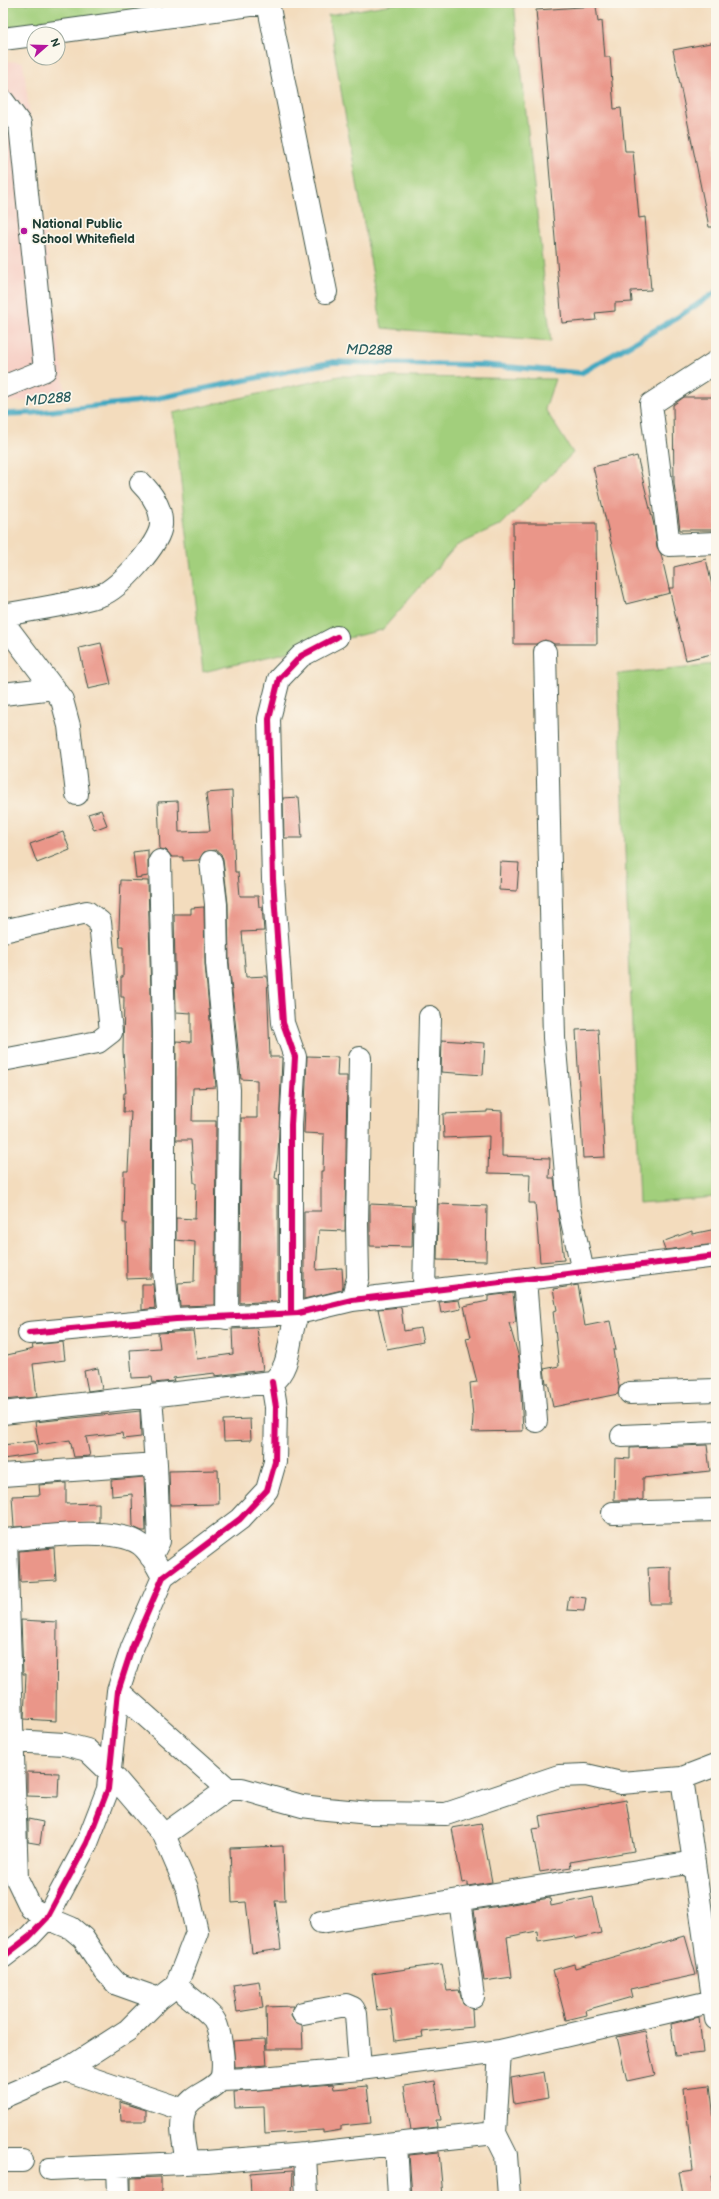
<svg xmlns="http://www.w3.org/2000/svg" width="719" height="2199" viewBox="0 0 719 2199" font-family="'Balsamiq Sans',sans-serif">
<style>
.built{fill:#f7d1c7}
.green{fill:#a2cf7c;stroke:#608658}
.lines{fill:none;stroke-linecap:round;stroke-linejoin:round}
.stream{stroke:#40a7c0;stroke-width:5.5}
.building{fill:#ea9689}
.minor-casing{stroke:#3f5549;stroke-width:24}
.minor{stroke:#fff;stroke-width:22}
.cycleway-casing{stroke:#fbf7ec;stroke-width:8}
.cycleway{stroke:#d6006c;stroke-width:6}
.poi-dot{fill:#b5179e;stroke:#fbf7ec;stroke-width:1.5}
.labels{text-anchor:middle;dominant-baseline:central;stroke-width:3.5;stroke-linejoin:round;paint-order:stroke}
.poi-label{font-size:13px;font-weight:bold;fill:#1f3d34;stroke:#fbf7ec;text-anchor:start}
.water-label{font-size:14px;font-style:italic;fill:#295d5e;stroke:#fbf7ec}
</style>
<rect width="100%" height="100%" fill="#fbf7ec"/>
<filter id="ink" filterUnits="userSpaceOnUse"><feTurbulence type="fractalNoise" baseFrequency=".025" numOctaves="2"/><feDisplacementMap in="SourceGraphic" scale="8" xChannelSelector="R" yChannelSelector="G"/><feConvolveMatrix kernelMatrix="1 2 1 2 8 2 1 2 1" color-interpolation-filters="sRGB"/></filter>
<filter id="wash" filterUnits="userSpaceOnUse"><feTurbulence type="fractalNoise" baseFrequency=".012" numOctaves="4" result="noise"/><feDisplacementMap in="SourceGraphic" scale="16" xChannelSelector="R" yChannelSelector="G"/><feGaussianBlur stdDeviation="0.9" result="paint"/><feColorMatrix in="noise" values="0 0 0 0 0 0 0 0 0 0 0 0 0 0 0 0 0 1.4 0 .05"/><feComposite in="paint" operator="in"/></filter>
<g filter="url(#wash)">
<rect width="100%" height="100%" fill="#f3dcbd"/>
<!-- built -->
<path class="built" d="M3,61L23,62L66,400L3,402Z"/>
<!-- green -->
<path class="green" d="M3,3H137L139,14L3,28Z
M398,3H514L551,342L382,328L328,15Z
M339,376L555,379L545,409L573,453L501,525L456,546L382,630L203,672L173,413Z
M716,664V1197L639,1203L618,674Z"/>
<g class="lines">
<!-- stream -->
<path class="stream" d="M3,414L33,413L149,400L333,362L484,365L581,373L678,317L716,292"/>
</g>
<g id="blocks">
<!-- building -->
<path class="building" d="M596,6L598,22L602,21L605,57H610L614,109L621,108L625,151H633L639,218L645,217L651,290L631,291L632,302L615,303V311L595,313L596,320L562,323L536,10Z
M716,42V227H709L673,50Z
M684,397H716V530H680L674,483L673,405Z
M637,456L654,525L657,547L661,554L670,593L626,604L593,467Z
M513,523H596L597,644H554L545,640L536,644H514Z
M706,559L716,603V653L686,660L669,588H674V567Z
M101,643L111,684L88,689L79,648Z
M232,791L235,872H238L240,896H258L259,907H262L264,931L242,932L246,977L267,976L270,1057H282V1059L278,1154L275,1178L278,1179V1301L240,1303L241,1118H257V1080L241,1079L229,962L228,904L223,860L221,854L216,850L204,852L199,860L183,861V857H172L166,850L160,849L158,802L178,801L179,832L210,831L206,793Z
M299,797L302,838H284L283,798Z
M101,810L107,825L94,830L88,814Z
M63,832L70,850L37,863L30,844Z
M148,850V876L136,878L133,852Z
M500,862L519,863L517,891L499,890Z
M121,880L148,881L152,1033L151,1278L127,1279L126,1223H123L124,1171H128L131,1112H123L124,1093H126L123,1051L124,997H121V977H123V947H120L119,928Z
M204,907L205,964L216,1087L193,1088L192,1121H216L215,1305L180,1306L178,1283L194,1282L195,1242L176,1240V1218L195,1219L196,1183H194L191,1140H176V1041L191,1042V1013L176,1012L174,914H191V908Z
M598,1029L605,1157L583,1158L576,1030Z
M442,1040L485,1043L483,1075L441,1072Z
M307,1056L338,1057L337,1076H347L345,1231L319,1230L316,1270L342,1268L343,1285L342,1290L304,1299V1211H321V1171H323L324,1134L304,1133Z
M487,1110L502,1111V1156L550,1158L549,1178H554L564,1260L540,1262L535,1203H529L530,1174L488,1173L489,1136L444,1138L443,1114L487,1112Z
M370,1204L413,1206L412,1247L370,1246Z
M438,1204L487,1206L486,1261L437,1260Z
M716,1229V1244L665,1250L662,1242L692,1231V1234Z
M142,1284H153L155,1308L142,1310Z
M578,1285L585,1326L610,1321L616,1350H613L619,1387L618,1394L553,1407L548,1383H546L544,1369L559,1366L553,1311L557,1310L553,1289Z
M513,1293L516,1322L509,1323L519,1358L523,1431L472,1432L473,1417L470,1383L477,1382L466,1338L471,1337L464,1306L488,1301V1296Z
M459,1300L461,1309L441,1313L439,1302Z
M401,1307L404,1331L420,1328L423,1342L387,1349L378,1309Z
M257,1328L263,1370L215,1376V1373L173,1378L174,1381L153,1383L152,1377L132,1378L130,1350L160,1348L158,1333L193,1331L197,1359L233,1354L232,1329Z
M63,1342L65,1360L33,1364L37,1397L3,1400V1356L33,1349L32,1345Z
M98,1368L102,1389L88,1391L84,1371Z
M140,1411L141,1437L123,1439L122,1433L86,1437L90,1456L74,1457L70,1440L39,1445L35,1422Z
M250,1419L251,1440L224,1441L223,1420Z
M35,1441L37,1454L3,1459V1445Z
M707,1445L710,1471L643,1478V1500H614L615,1458L630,1459V1448Z
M218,1470L219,1504L170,1505L169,1471Z
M144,1477L146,1531H142L133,1527L132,1494L112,1496L111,1480Z
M66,1483V1504L99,1503V1522L14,1527L12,1496L40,1495L39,1485Z
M54,1548L56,1580L20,1582L19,1551Z
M671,1567V1604H650L648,1568Z
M569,1596L586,1598L584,1611L567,1610Z
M21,1620L57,1622L56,1721L24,1719L26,1674H23Z
M27,1772L59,1773L58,1797L27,1796Z
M626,1800L634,1851L570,1862L571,1867L540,1872L532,1829L541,1828L539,1816Z
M28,1819L43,1822L40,1844L28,1842Z
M481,1823L492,1882L468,1886V1882L462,1883L452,1828Z
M283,1846L285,1901H275L281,1949L252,1953L246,1902L232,1903L230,1848Z
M593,1897L601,1933L575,1939V1936L538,1942L537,1931L507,1937L512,1977L484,1981L474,1910L550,1898L551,1906Z
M685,1936L696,1975L630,1989L632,1997L586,2010L587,2015L566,2020L553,1970L574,1964L575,1968Z
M442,1964L447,1991L459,1990L463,2004L472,2009L473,2027L422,2032L423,2037L395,2041L391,2009L377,2010L372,1974Z
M259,1981L263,2008L237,2012L233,1985Z
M293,2006L291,2016L294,2021L302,2025L303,2049H267L266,2007Z
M699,2017L703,2053L675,2056L671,2024Z
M645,2031L655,2075L627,2081L617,2037Z
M265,2039L267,2065L235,2067L233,2041Z
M544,2072L548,2098L514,2104L511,2078Z
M435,2081L441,2120H436L437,2127L411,2130L404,2086Z
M333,2084L334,2089L367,2086L371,2123L341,2126V2130L323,2133V2130L265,2134L264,2107L235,2108L234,2092Z
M710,2085L716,2135V2175L711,2176L715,2196H683L679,2172L693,2170L684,2088Z
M120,2102L146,2110V2121H121Z
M439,2152L443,2196H412L409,2155Z
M293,2170L292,2196H251L250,2173Z
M161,2177V2196H131V2178Z"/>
</g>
</g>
<g filter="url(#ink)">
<use href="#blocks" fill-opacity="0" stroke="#3f5549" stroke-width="1"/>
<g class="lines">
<defs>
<path id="minor" d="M268,3L326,292
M42,34L265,3
M3,39L34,35
M3,101L20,124L45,370L3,387
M716,362L651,404L669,545L716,543
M3,615C35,609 70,605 101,595C119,589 160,544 161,525C162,508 152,494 141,483
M3,622L62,700L69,726L77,794
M545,652L554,1038L569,1208L583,1272
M3,694L54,688
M160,861L164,1033V1271L169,1320
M211,862L216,904L217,963L229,1090L227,1318
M3,931L87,912L100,922L111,1032L98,1042L3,1060
M525,1279L536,1421
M424,1291L430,1017
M352,1300L358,1278L357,1224L360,1058
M291,1313V1125L295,1057L283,1023L273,879L269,719L279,679L301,656L337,637
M29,1333L176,1319L298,1313L352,1300L716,1256
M630,1393L716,1390
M3,1413L272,1382C293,1367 287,1335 298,1313
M622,1436L716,1432
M3,1475L156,1464L151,1396
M613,1513L716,1510
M3,1540C37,1538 113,1525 140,1544C150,1551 157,1566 163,1577
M6,1540L17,1879L31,1908L47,1918L71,1928L83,1938L105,1971L117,1984L159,1999
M151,1557L159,1541L156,1464
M118,1691L228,1789
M682,1778L716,2019
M164,1835L228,1789H242L302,1806L327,1809L370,1813L446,1814L559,1776L586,1775L621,1783L682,1778L716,1765
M460,1900L473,1997
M321,1922L694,1862
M3,1957L29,1937L47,1918L87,1843L108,1789L118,1691L132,1648L163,1577L240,1519L267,1490L275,1462L276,1407L272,1382
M176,1986C188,1996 202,2006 213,2018C220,2027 227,2070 220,2080C211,2093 189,2095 184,2112C179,2127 185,2147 187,2163
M303,2013L346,2005L353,2008L356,2014L360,2069
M66,2070L184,2110
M220,2080L251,2079L360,2069L500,2051L714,2001
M3,2097L66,2070L128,2030L159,1999L176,1986L197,1932L187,1888L164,1835L110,1772L87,1750L64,1744L13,1741
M495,2133L506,2155L509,2196
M396,2144L399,2196
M305,2154L307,2196
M3,2161H22
M118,2166L119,2196
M50,2169L206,2162L305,2154L495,2133L500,2051"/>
</defs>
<!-- minor casing -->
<use href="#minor" class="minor-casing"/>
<!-- minor -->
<use href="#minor" class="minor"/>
<defs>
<path id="cycleway" d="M291,1313V1125L295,1057L283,1023L273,879L269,719L279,679L301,656L337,637
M29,1333L176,1319L298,1313L352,1300L716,1256
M3,1957L29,1937L47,1918L87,1843L108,1789L118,1691L132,1648L163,1577L240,1519L267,1490L275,1462L276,1407L272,1382"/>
</defs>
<!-- cycleway casing -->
<use href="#cycleway" class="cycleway-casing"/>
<!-- cycleway -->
<use href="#cycleway" class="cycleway"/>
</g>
</g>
<!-- markers -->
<circle class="poi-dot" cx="24" cy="231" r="4"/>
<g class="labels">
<!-- poi labels -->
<g class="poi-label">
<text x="32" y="224">National Public<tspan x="32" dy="15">School Whitefield</tspan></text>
</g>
<!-- water labels -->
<g class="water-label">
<text transform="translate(369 350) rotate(1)">MD288</text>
<text transform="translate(48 399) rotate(-5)">MD288</text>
</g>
</g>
<!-- margin -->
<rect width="719" height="2199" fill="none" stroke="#fbf7ec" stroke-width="16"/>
<!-- north arrow -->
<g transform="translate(46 46) rotate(70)"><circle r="19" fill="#fbf7ec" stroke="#a3ada2"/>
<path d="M0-3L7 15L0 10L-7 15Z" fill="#b5179e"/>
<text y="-6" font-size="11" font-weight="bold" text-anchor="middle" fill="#1f3d34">N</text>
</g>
</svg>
